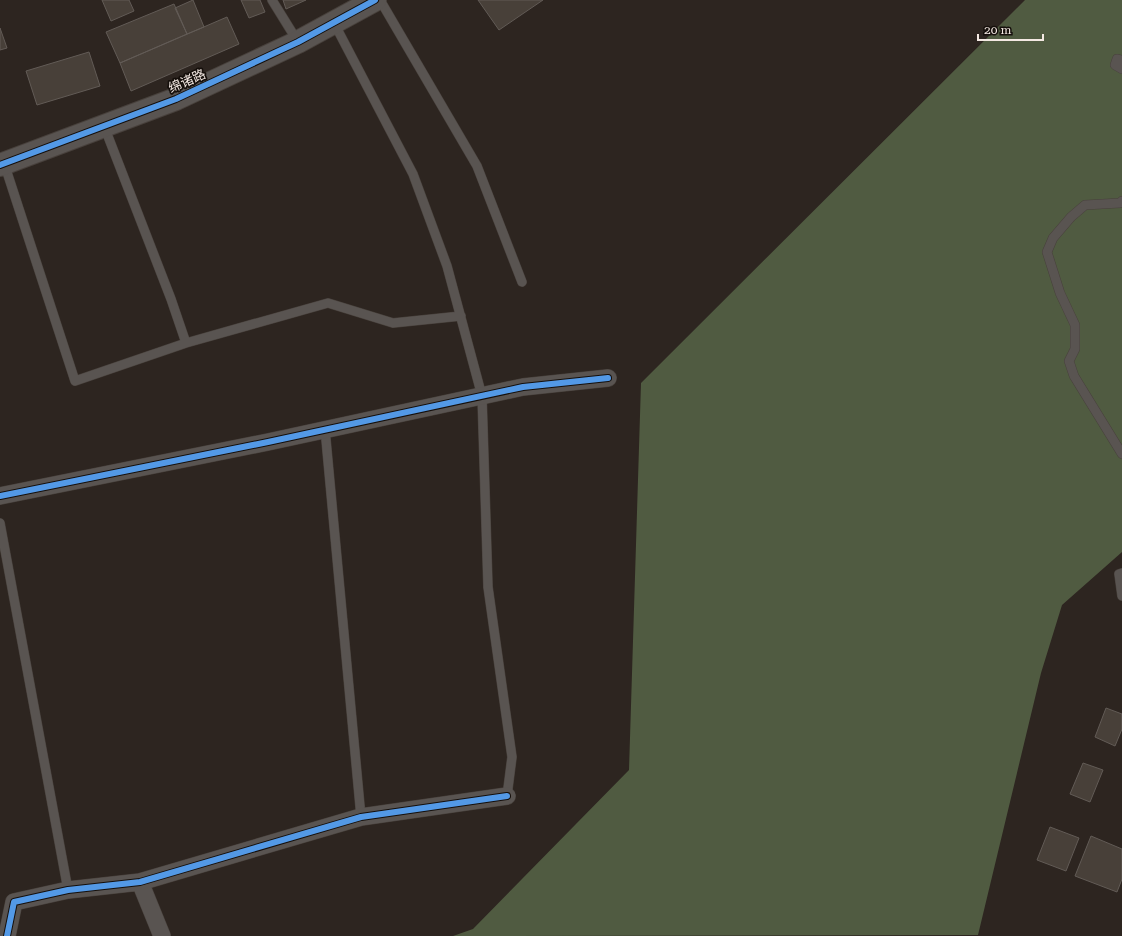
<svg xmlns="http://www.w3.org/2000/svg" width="1122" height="936" viewBox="0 0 1122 936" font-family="'Roboto Serif','Noto Sans SC',serif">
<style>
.forest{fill:#505b41}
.building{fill:#484039;stroke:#625b56}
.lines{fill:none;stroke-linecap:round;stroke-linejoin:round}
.service-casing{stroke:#48413c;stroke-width:10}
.minor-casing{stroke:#48413c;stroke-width:18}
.tertiary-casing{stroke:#48413c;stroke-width:24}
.service{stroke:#595451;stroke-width:9}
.minor{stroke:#595451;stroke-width:17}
.tertiary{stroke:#595451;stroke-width:22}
.cycleway-casing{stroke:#150f0b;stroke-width:8}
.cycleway{stroke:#5399e6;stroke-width:6}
.labels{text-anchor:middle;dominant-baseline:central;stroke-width:3.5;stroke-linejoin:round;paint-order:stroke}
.street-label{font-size:13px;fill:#f4e9e3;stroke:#150f0b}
</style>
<rect width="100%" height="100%" fill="#2d2520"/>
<!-- forest -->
<path class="forest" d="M1025,0H1122V552L1062,605L1041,673L978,935L453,936L473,929L629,770L641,383Z"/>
<!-- building -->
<path class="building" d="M102,0H129L134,11L111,21Z
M193,0L204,27L187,34L175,8Z
M241,0H260L265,12L249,18Z
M283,0H306L286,9Z
M478,0H543L499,30Z
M174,4L187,34L120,63L106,32Z
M227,17L239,44L131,91L120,63Z
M0,28L7,48L0,50Z
M89,52L100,86L37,105L26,71Z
M1106,708L1122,714V729L1115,746L1095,737Z
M1083,763L1103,770L1090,802L1070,794Z
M1050,827L1079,838L1066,871L1037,860Z
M1091,836L1122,849V879L1117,892L1075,876Z"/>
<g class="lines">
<defs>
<path id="service" d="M272,0L298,42
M380,0L477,166L522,282
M334,23L413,174L447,266L482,396L488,587L512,757L507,796
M1122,60L1117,59L1115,65L1122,69
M104,126L171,299L186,343
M4,163L75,381L186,343L328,303L393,323L461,316
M1122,201L1120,203L1085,205L1071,217L1053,238L1047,252L1060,293L1075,325V349L1069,361L1074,376L1122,454
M325,429L361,817
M0,523L68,890
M1122,573L1119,574L1122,596"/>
<path id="minor" d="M0,496L268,442L523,387L608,378
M140,882L162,936
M7,936L14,902L68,890L140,882L361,817L507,796"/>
<path id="tertiary" d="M0,165L176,99L298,42L375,0"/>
</defs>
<!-- service casing -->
<use href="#service" class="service-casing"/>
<!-- minor casing -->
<use href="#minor" class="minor-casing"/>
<!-- tertiary casing -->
<use href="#tertiary" class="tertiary-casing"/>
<!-- service -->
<use href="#service" class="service"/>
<!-- minor -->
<use href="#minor" class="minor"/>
<!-- tertiary -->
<use href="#tertiary" class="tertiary"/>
<defs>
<path id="cycleway" d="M0,165L176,99L298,42L375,0
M0,496L268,442L523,387L608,378
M7,936L14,902L68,890L140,882L361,817L507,796"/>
</defs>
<!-- cycleway casing -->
<use href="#cycleway" class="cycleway-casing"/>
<!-- cycleway -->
<use href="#cycleway" class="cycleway"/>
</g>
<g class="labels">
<!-- street labels -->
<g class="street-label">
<text transform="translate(187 81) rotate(-24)">绵诸路</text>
</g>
</g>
<!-- scale -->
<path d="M978 34v6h65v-6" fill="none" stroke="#f4e9e3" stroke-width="2"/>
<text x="984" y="34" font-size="12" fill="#f4e9e3" stroke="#150f0b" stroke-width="3" paint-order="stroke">20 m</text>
</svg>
